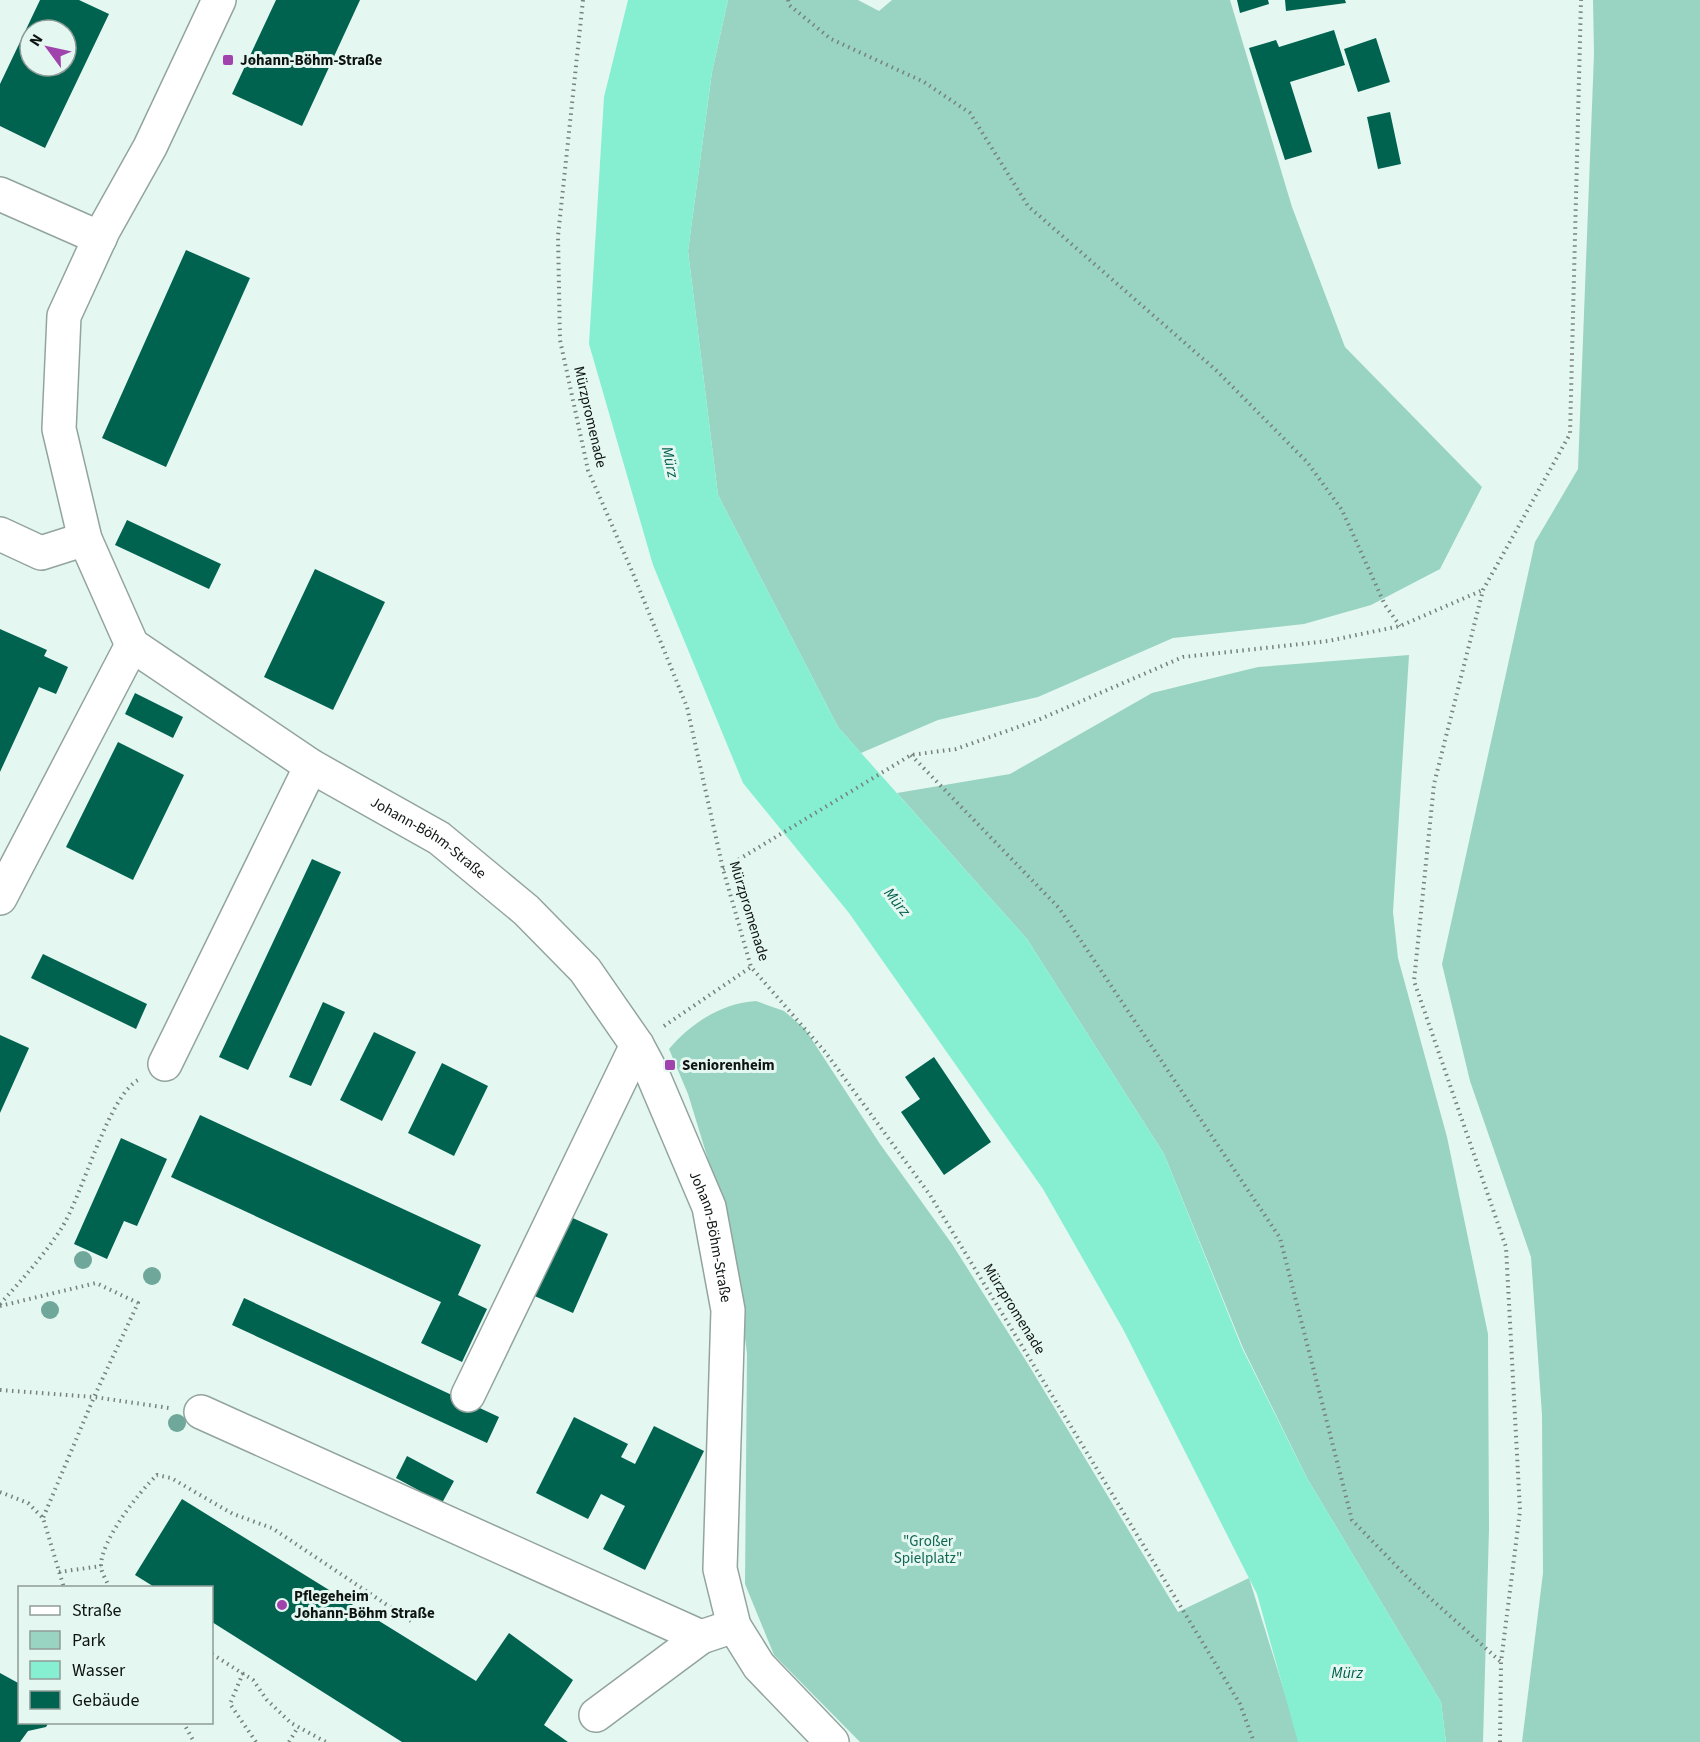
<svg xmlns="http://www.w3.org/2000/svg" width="1700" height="1742" viewBox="0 0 1700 1742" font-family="'Source Sans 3',sans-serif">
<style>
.green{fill:#98d4c1}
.water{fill:#86efd1}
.building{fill:#006350;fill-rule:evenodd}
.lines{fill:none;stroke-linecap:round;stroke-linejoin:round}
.minor-casing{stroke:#93a49e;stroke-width:36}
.path{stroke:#77827e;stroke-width:4;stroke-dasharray:1.5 4.5;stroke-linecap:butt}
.minor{stroke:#fff;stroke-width:33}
.tree{fill:#6fa79a}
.poi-dot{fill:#a143ac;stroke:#e5f7f1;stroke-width:2}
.labels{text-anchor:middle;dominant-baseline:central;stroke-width:6;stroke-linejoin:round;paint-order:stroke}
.poi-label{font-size:15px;font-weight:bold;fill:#0e1412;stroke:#e5f7f1;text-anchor:start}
.street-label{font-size:15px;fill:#0e1412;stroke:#e5f7f1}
.park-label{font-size:15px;fill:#0e6552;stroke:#e5f7f1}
.water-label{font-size:16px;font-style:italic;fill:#015f4c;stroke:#e5f7f1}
</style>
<rect width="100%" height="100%" fill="#e5f7f1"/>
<!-- green -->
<path class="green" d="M728,0H858L879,11L892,0H1230L1292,207L1345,347L1482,487L1440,569L1371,605L1304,624L1173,638L1038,697L938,720L861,753L838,727L718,495L688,251L712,72Z
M1593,0H1700V1742H1522L1543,1573L1542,1415L1531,1257L1470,1081L1442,964L1535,542L1578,469L1594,54Z
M1409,655L1393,912L1398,958L1447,1137L1488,1334L1489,1529L1483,1742H1446L1441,1702L1307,1478L1243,1348L1164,1154L1027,939L897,793L1010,774L1152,693L1258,667Z
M756,1001L784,1011L805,1029L880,1144L952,1244L1028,1364L1178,1612L1249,1578L1300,1742H860L774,1655L745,1584L747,1354L733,1241L688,1094L669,1049C691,1023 722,1003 756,1001Z"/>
<!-- water -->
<path class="water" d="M628,0H728L712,72L688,251L718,495L838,727L1027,939L1164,1154L1242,1348L1307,1478L1441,1702L1446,1742H1298L1257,1594L1123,1329L1043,1189L849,913L743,783L653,565L589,344L604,97Z"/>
<!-- building -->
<path class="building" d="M40,0H79L109,14L45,148L0,126V84ZM30,30H66V66H30Z
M276,0H360L302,126L232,94Z
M1237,0H1268L1269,4L1240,13Z
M1285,0H1345L1346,3L1286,11Z
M1334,30L1345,65L1290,82L1312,152L1285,160L1249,48L1276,40L1279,47Z
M1376,38L1390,82L1358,92L1344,49Z
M1390,112L1401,164L1378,169L1367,117Z
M186,250L250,278L166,467L102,438Z
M127,520L221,564L209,589L115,545Z
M315,569L385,602L333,710L264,677Z
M0,629L47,650L44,656L68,667L56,694L39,687L0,772Z
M135,693L183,717L173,738L125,714Z
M118,742L184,775L133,880L66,847Z
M312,859L341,872L248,1070L219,1057Z
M43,954L147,1004L136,1029L31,978Z
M323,1002L345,1012L311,1086L289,1077Z
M374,1032L416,1052L382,1121L340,1100Z
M0,1035L29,1048L0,1113Z
M934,1057L991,1142L944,1175L901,1112L920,1099L905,1077Z
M442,1063L488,1086L454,1156L408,1133Z
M200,1115L481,1245L458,1295L487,1309L462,1362L421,1343L441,1302L171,1177Z
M121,1138L167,1159L137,1226L124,1221L107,1259L74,1244Z
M564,1214L608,1234L573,1313L530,1294Z
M244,1298L499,1417L487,1443L232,1325Z
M574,1417L628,1444L621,1457L635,1464L654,1426L704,1451L645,1570L603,1549L625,1506L601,1494L588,1519L536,1493Z
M407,1456L454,1481L442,1503L396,1478Z
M182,1499L476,1681L509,1633L573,1680L544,1725L568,1742H402L212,1622V1588H156L135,1575Z
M0,1673L20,1684V1722H49L46,1727L28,1731L20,1742H0Z"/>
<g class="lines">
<defs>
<g id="minor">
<path id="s1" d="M219,0L150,147L103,231L64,316L59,429L85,539L132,645L311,766L439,838L526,910L585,970L637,1045L652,1073L709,1207L728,1310L720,1569L734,1626L759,1666L832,1742"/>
<path d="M0,194L100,238"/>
<path d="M0,534L41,553L85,539"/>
<path d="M0,898L132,645"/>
<path d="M165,1064L311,766"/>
<path d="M468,1395L637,1045"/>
<path d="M201,1412L701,1637L734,1626"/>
<path d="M596,1715L701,1637"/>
</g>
</defs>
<!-- minor casing -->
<use href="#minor" class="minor-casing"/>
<!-- path -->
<path class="path" d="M583,0L558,236L560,340L588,470L632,571L687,707L723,869L751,967L826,1053L930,1195L1240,1704L1254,1742
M788,0L789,5L831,39L924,82L970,113L1028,206L1217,371L1307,462L1342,510L1385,605L1400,626
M911,755L1059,908L1280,1238L1352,1520L1409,1579L1501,1662
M723,869L911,755L956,749L1038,720L1183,657L1328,641L1400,626L1483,590
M664,1026L751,967
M0,1304C21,1281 44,1255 61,1229C83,1195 107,1098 138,1080
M0,1306L96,1283L138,1303L94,1397L43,1518
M0,1390L94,1397L169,1408
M0,1492L28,1503L43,1518L64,1588
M59,1572L101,1566
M110,1588C107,1582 101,1572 101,1566C101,1540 139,1492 157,1475L171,1478L233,1514L272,1528L411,1621
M212,1654L253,1680L267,1700L291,1723L326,1742
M243,1673L230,1704L256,1742
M183,1722L194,1742
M289,1742L298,1727
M1500,1742L1501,1662L1520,1511L1506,1247L1414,981L1434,784L1483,590L1570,434L1581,0"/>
<!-- minor -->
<use href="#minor" class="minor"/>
</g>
<!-- trees -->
<g class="tree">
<circle cx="83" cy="1260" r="9"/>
<circle cx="152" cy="1276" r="9"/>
<circle cx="50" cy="1310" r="9"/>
<circle cx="177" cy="1423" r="9"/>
</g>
<!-- markers -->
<g class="poi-dot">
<rect x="222" y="54" width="12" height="12" rx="3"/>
<rect x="664" y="1059" width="12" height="12" rx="3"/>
<circle cx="282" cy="1605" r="6"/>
</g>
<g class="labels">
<!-- poi labels -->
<g class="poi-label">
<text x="240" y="60">Johann-Böhm-Straße</text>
<text x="682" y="1065">Seniorenheim</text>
<text x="294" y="1596">Pflegeheim<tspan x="294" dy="17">Johann-Böhm Straße</tspan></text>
</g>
<!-- street labels -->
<g class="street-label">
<text transform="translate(590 417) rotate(77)">Mürzpromenade</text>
<text stroke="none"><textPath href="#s1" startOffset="1048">Johann-Böhm-Straße</textPath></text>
<text transform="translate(749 911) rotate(73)">Mürzpromenade</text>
<text stroke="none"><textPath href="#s1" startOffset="1552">Johann-Böhm-Straße</textPath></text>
<text transform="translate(1014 1309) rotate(58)">Mürzpromenade</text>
</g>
<!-- park labels -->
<g class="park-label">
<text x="928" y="1541">"Großer<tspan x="928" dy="17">Spielplatz"</tspan></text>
</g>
<!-- water labels -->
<g class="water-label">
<text transform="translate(670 462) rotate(78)">Mürz</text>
<text transform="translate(897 902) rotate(51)">Mürz</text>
<text x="1347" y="1673">Mürz</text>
</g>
</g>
<!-- legend -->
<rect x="18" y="1586" width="195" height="138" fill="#e5f7f1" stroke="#8f9c98" stroke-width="1.5"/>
<rect x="30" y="1606" width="30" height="9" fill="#ffffff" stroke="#8f9c98" stroke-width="1.5"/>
<text x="72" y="1616" font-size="18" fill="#0e1412">Straße</text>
<rect x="30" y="1631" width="30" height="18" fill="#98d4c1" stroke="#8f9c98" stroke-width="1.5"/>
<text x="72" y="1646" font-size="18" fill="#0e1412">Park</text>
<rect x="30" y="1661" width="30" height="18" fill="#86efd1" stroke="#8f9c98" stroke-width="1.5"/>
<text x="72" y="1676" font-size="18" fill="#0e1412">Wasser</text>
<rect x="30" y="1691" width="30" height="18" fill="#006350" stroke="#8f9c98" stroke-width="1.5"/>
<text x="72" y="1706" font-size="18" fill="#0e1412">Gebäude</text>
<!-- north arrow -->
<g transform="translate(48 48) rotate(303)"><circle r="28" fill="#e5f7f1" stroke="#8f9c98" stroke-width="1.5"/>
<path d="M0-4.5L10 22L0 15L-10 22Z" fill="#a143ac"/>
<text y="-9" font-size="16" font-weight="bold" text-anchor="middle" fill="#0e1412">N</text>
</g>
</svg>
